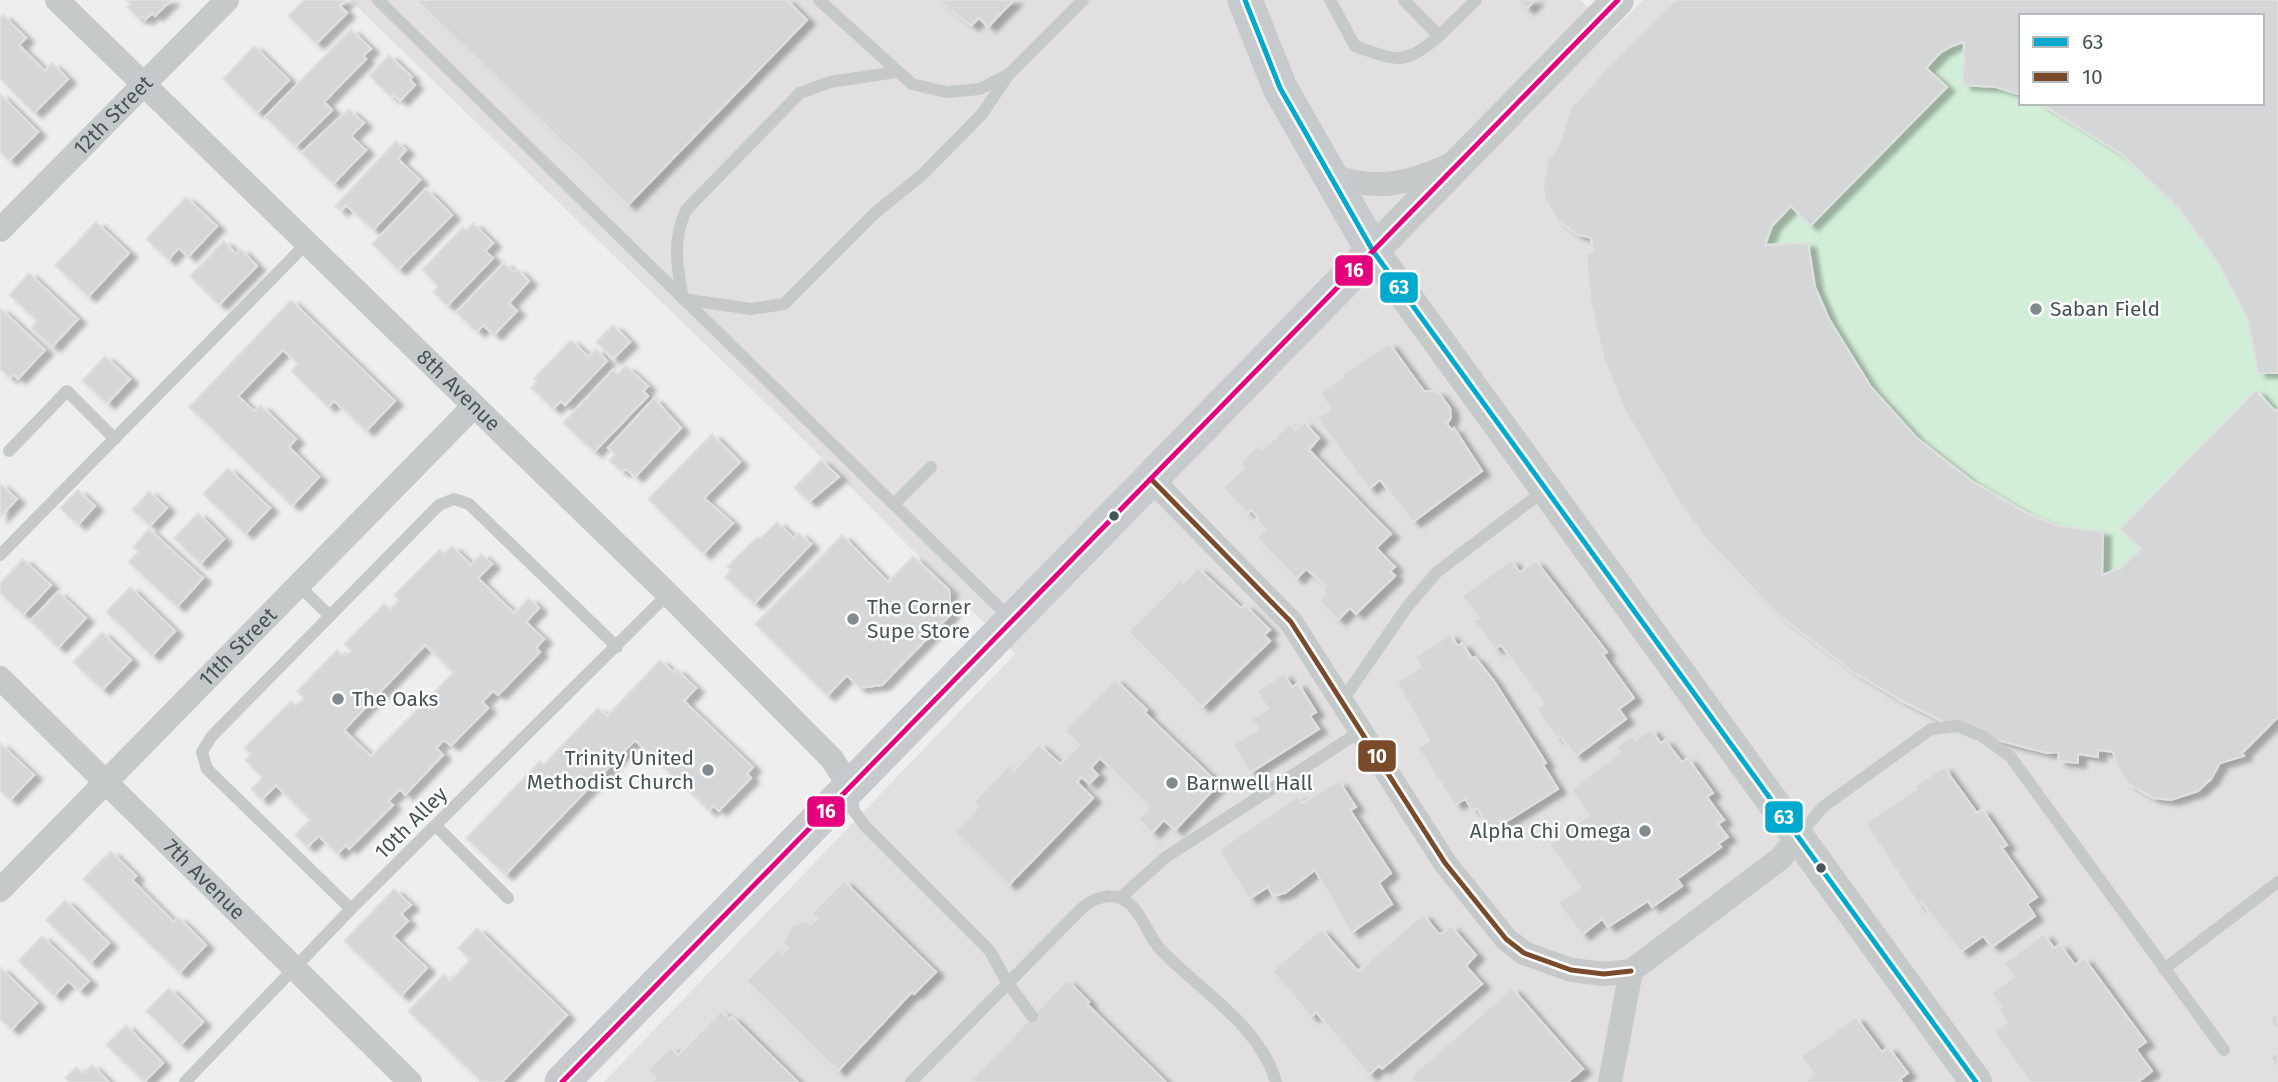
<svg xmlns="http://www.w3.org/2000/svg" width="2278" height="1082" viewBox="0 0 2278 1082" font-family="'Fira Sans',sans-serif">
<style>
.education{fill:#e1dfe0;fill-rule:evenodd}
.green{fill:#d2eed8;fill-rule:evenodd}
.building{fill:#d5d6d7;stroke:#e0e0e1;stroke-width:2;fill-rule:evenodd;filter:url(#shadow)}
.lines{fill:none;stroke-linecap:round;stroke-linejoin:round}
.service{stroke:#c6c9ca;stroke-width:12}
.minor{stroke:#c6c9ca;stroke-width:24}
.tertiary{stroke:#c6c9ca;stroke-width:32}
.secondary{stroke:#c6cacc;stroke-width:35}
.bus-1-casing{stroke:#fff;stroke-width:10}
.bus-2-casing{stroke:#fff;stroke-width:10}
.bus-3-casing{stroke:#fff;stroke-width:10}
.bus-1{stroke:#00a9ce;stroke-width:5}
.bus-2{stroke:#7a4b2a;stroke-width:5}
.bus-3{stroke:#e5007d;stroke-width:5}
.poi-dot{fill:#818a8e;stroke:#fff;stroke-width:2.5}
.bus-dot{fill:#46545a;stroke:#fff;stroke-width:2.5}
.labels{text-anchor:middle;dominant-baseline:central;stroke-width:5;stroke-linejoin:round;paint-order:stroke}
.street-label{font-size:21px;fill:#46545a;stroke:#fff}
.poi-label{font-size:21px;fill:#46545a;stroke:#fff;text-anchor:start}
.line-badge{stroke:#fff;stroke-width:2.5}
.badge-label{font-size:19px;text-anchor:middle;font-weight:bold;fill:#fff}
</style>
<defs>
<filter id="shadow"><feDropShadow dx="8" dy="4.5" stdDeviation="2" flood-color="#0004"/></filter>
</defs>
<rect width="100%" height="100%" fill="#efeeee"/>
<!-- education -->
<path class="education" d="M350,0H1580L1612,31L1643,0H2254L2278,11V1082H604L1015,654L809,445ZM2021,16H2262V103H2021Z"/>
<!-- green -->
<path class="green" d="M2278,0V717L2243,753L2244,756L2220,763C2194,816 2128,810 2112,752L2099,750L2098,757L2079,754L2078,763L2058,761L2059,752L1902,701L1816,646L1739,577L1675,496L1623,407L1602,355L1591,305L1586,254L1593,252L1591,238C1574,235 1560,227 1551,212C1522,163 1579,136 1573,101L1576,102L1647,27ZM2021,16H2262V103H2021Z"/>
<!-- building -->
<path class="building" d="M126,0H171L155,16L152,13L145,20L142,16L139,19L127,7L130,4Z
M304,0H346L340,6L347,13L316,44L288,16Z
M416,0H787L807,20L628,205Z
M938,0H1014L988,27L979,18L971,26Z
M1517,0H1535L1527,9Z
M1676,0H2278V373H2258L2248,319L2216,260L2178,208L2123,155L2039,103H2262V16H2021V95L1996,87L1963,85L1964,42L1952,46L1940,53L1926,68L1947,87L1810,226L1791,206L1772,226L1765,245L1808,243L1815,287L1829,319L1871,387L1917,438L1972,481L2027,513L2059,526L2103,532L2102,575L2121,568L2141,549L2120,529L2256,390L2275,411L2278,409V717L2242,753L2244,756L2220,763L2211,779L2198,791L2171,800L2153,798L2129,784L2118,769L2113,752L2098,750V757L2078,754V763L2058,761L2059,752L2047,753L1997,740L1943,722L1902,701L1853,672L1776,613L1705,538L1675,496L1623,407L1604,360L1591,305L1586,254L1593,252L1591,238L1576,234L1557,220L1545,200L1543,185L1547,162L1560,142L1573,101L1576,103L1605,69Z
M3,15L26,38L19,45L45,71L52,63L68,79L34,113L0,79V18Z
M351,29L371,49L363,56L366,59L324,102L332,110L295,147L265,117Z
M254,46L289,80L257,113L223,79Z
M389,55L412,77L410,80L415,85L400,101L394,95L392,98L369,76Z
M0,94L38,132L9,161L0,152Z
M349,109L364,123L351,136L366,150L333,184L301,153Z
M396,141L406,150L398,159L420,180L373,230L346,205L340,211L335,206Z
M426,189L452,215L398,270L372,244Z
M186,197L217,226L188,257L179,248L168,260L146,239Z
M96,222L129,253L88,297L55,265Z
M473,223L493,243L485,251L493,258L447,306L433,292L438,286L422,270L463,227L466,230Z
M224,241L236,254L241,249L257,266L219,305L190,276Z
M504,263L514,272L517,269L529,281L509,303L517,311L494,335L483,325L477,332L456,313Z
M29,273L78,319L52,347L31,328L37,321L9,295Z
M291,300L395,401L366,431L334,401L328,407L291,371L298,364L283,350L238,396L254,411L261,405L296,439L289,447L319,477L292,506L189,407Z
M0,308L45,350L18,379L13,374L10,378L0,369Z
M613,325L630,342L613,359L596,342Z
M571,340L589,357L596,349L607,361L565,405L561,401L553,409L531,388L537,381L534,378Z
M1389,343L1424,391L1438,392L1450,408L1451,417L1447,424L1452,430L1454,428L1482,471L1413,522L1380,480L1369,489L1317,418L1330,409L1321,393L1343,377L1341,375Z
M105,356L130,379L107,404L82,381Z
M626,366L648,386L643,391L648,396L594,452L563,423L613,370L617,374Z
M654,398L681,428L635,477L626,469L622,472L609,461L615,454L608,448Z
M1304,422L1319,438L1309,450L1391,534L1376,548L1395,567L1390,571L1395,576L1356,614L1350,608L1338,620L1319,601L1326,594L1322,589L1326,586L1306,569L1296,579L1257,538L1265,529L1256,519L1258,517L1251,510L1248,513L1223,488L1244,468L1241,462L1258,445L1261,449L1269,444L1289,424L1295,430Z
M712,434L740,462L704,498L733,523L703,554L648,499Z
M821,460L839,477L809,502L794,488Z
M228,468L270,508L245,534L203,494Z
M0,483L17,499L0,517Z
M78,490L95,506L78,525L60,508Z
M149,491L167,508L150,526L132,510Z
M198,513L224,539L200,564L174,538Z
M777,522L794,538L799,533L811,544L754,604L725,577L731,570L727,567L758,536L760,539Z
M149,529L203,578L177,607L128,562L138,552L133,547Z
M842,535L888,582L913,556L949,590L951,614L882,685L859,688L847,675L827,696L755,624Z
M452,546L471,565L481,554L492,564L478,578L514,613L529,598L539,608L526,622L544,639L536,648L540,652L498,695L493,691L482,702L488,708L451,746L444,740L436,748L443,755L405,795L400,789L388,801L393,805L349,849L346,845L337,854L319,836L307,847L295,835L310,820L276,785L261,800L251,789L262,778L245,760L251,754L244,748L291,701L296,705L304,698L297,691L337,650L344,657L351,651L344,644L384,604L390,609L399,600L394,595L440,549L444,554ZM425,645L453,673L371,756L344,730Z
M23,559L51,585L23,615L0,593V583Z
M1511,560L1520,572L1536,561L1607,652L1603,655L1634,698L1619,709L1626,719L1576,756L1560,736L1557,738L1536,709L1544,704L1501,645L1495,649L1474,621L1479,618L1462,596Z
M1198,568L1241,608L1245,605L1270,630L1264,635L1270,641L1202,707L1128,632L1180,580L1183,583Z
M130,587L175,631L152,656L106,612Z
M58,592L86,618L58,648L30,621Z
M102,632L131,660L102,690L73,662Z
M1450,634L1458,646L1462,643L1472,658L1475,657L1494,681L1546,763L1543,765L1558,789L1491,831L1477,808L1473,811L1465,799L1455,805L1418,748L1429,741L1397,682L1421,667L1415,657Z
M660,660L673,672L676,669L696,688L684,701L753,767L747,774L751,778L719,811L713,806L709,811L635,740L505,875L466,838L540,761L543,765L598,708L607,716Z
M1284,674L1292,687L1298,683L1316,712L1310,716L1319,729L1250,773L1233,745L1258,729L1252,719L1268,709L1257,691Z
M1115,679L1147,710L1145,713L1219,784L1175,830L1164,820L1152,833L1138,819L1150,807L1100,758L1091,768L1098,775L1089,784L1082,777L1077,782L1093,798L1009,885L954,832L978,807L973,803L1009,765L1014,771L1039,744L1060,764L1079,745L1065,731Z
M1651,729L1661,743L1665,740L1682,762L1688,758L1713,793L1707,797L1724,820L1718,824L1728,837L1718,844L1721,847L1677,879L1682,886L1652,907L1648,901L1608,927L1602,919L1582,935L1558,903L1580,887L1549,844L1589,815L1571,790L1620,752L1616,747L1632,735L1636,740Z
M0,743L34,775L10,800L0,790Z
M1944,767L1977,813L1982,809L2007,845L2002,848L2037,897L2027,904L2035,916L1992,947L1983,936L1961,952L1922,903L1919,905L1865,823L1917,789L1915,786Z
M1339,781L1356,807L1350,810L1391,873L1379,883L1392,904L1351,933L1315,870L1285,893L1273,896L1268,887L1249,899L1219,850L1298,796L1302,803Z
M111,851L136,876L132,880L174,922L178,917L206,945L179,973L83,879Z
M844,881L936,972L914,994L912,992L838,1071L746,981L778,949L783,954L788,948L783,943L791,926L806,920L811,925L817,919L812,913Z
M394,889L411,905L401,914L408,921L393,936L427,968L401,996L344,941Z
M65,900L109,943L90,963L46,920Z
M1423,914L1438,933L1442,934L1451,926L1476,955L1466,966L1482,984L1382,1069L1379,1066L1369,1075L1316,1012L1311,1017L1272,971L1321,929L1358,971Z
M477,928L567,1015L502,1082H481L408,1011L444,974L450,981L470,960L458,948Z
M2044,934L2054,948L2060,944L2075,965L2084,958L2146,1042L2136,1049L2152,1071L2138,1082H2030L1994,1032L2007,1022L1998,1009L2002,1007L1991,993L2014,977L2004,963Z
M42,936L89,981L79,991L68,981L54,996L18,961Z
M0,967L37,1003L11,1030L0,1019Z
M1067,980L1089,1002L1087,1004L1166,1082H969Z
M169,988L203,1022L180,1045L146,1011Z
M1512,988L1583,1069L1568,1082H1409L1413,1078L1411,1076Z
M721,1011L730,1019L732,1017L798,1082H651L656,1078L648,1070L671,1047L678,1055Z
M2278,1013V1031L2269,1020Z
M1856,1017L1882,1052L1888,1047L1908,1073L1900,1079L1902,1082H1805L1814,1074L1801,1056Z
M126,1025L163,1063L144,1082L106,1045Z
M2278,1052V1069L2270,1058Z
M92,1065L109,1082H69L65,1078L76,1067L83,1073Z"/>
<g class="lines">
<!-- service -->
<path class="service" d="M378,0L1010,618
M819,0L912,84L946,92L980,89L1009,74L1083,0
M1330,0L1355,46C1397,61 1404,66 1439,36
M1404,0L1439,36L1476,0
M896,72L830,82L800,93L686,210C672,241 677,266 683,299L751,309L784,304L875,213L923,174L982,114L1009,74
M9,451L67,391L115,439
M894,504L931,467
M0,555L307,243
M298,585L330,616
M1342,701L1407,607L1437,572L1546,489
M851,793L854,811L866,827L990,951L1007,982L1032,1016
M436,826L508,898
M1799,835L1823,807L1931,729L1958,726L1982,736L2010,756L2224,1050
M1120,898L1166,857L1361,731
M351,909L207,769L202,752L211,737L439,505L454,499L469,504L617,647
M2164,969L2278,882
M185,1082L351,909L668,594
M911,1082L1081,909C1092,899 1105,893 1120,898C1141,906 1146,934 1160,949C1199,990 1260,1025 1276,1082"/>
<!-- minor -->
<g class="minor">
<path id="s1" d="M57,0L668,594L832,759L851,789"/>
<path d="M1329,175C1375,191 1406,185 1450,165"/>
<path id="s2" d="M0,230L227,0"/>
<path d="M1152,480L1291,622L1445,863L1506,939L1524,953L1571,970L1604,974L1631,971"/>
<path id="s3" d="M0,678L410,1082"/>
<path id="s4" d="M0,890L474,406"/>
<path d="M1610,1082L1631,971L1781,858L1799,836"/>
</g>
<!-- tertiary -->
<path class="tertiary" d="M1618,0L1373,251L1976,1082"/>
<!-- secondary -->
<path class="secondary" d="M562,1082L1373,251L1280,88L1245,0"/>
<defs>
<path id="bus-1" d="M1245,0L1280,88L1373,251L1976,1082"/>
<path id="bus-2" d="M1152,480L1291,622L1445,863L1506,939L1524,953L1571,970L1604,974L1631,971"/>
<path id="bus-3" d="M562,1082L1618,0"/>
</defs>
<!-- bus-1 casing -->
<use href="#bus-1" class="bus-1-casing"/>
<!-- bus-2 casing -->
<use href="#bus-2" class="bus-2-casing"/>
<!-- bus-3 casing -->
<use href="#bus-3" class="bus-3-casing"/>
<!-- bus-1 -->
<use href="#bus-1" class="bus-1"/>
<!-- bus-2 -->
<use href="#bus-2" class="bus-2"/>
<!-- bus-3 -->
<use href="#bus-3" class="bus-3"/>
</g>
<!-- markers -->
<g class="poi-dot">
<circle cx="2036" cy="309" r="7"/>
<circle cx="853" cy="619" r="7"/>
<circle cx="338" cy="699" r="7"/>
<circle cx="708" cy="770" r="7"/>
<circle cx="1172" cy="783" r="7"/>
<circle cx="1645" cy="831" r="7"/>
</g>
<g class="bus-dot">
<circle cx="1114" cy="516" r="6"/>
<circle cx="1821" cy="868" r="6"/>
</g>
<g class="labels">
<!-- street labels -->
<g class="street-label">
<text stroke="none"><textPath href="#s2" startOffset="161">12th Street</textPath></text>
<text stroke="none"><textPath href="#s1" startOffset="560">8th Avenue</textPath></text>
<text stroke="none"><textPath href="#s4" startOffset="340">11th Street</textPath></text>
<text transform="translate(411 823) rotate(-45)">10th Alley</text>
<text stroke="none"><textPath href="#s3" startOffset="287">7th Avenue</textPath></text>
</g>
<!-- poi labels -->
<g class="poi-label">
<text x="2050" y="309">Saban Field</text>
<text x="867" y="607">The Corner<tspan x="867" dy="24">Supe Store</tspan></text>
<text x="352" y="699">The Oaks</text>
<text x="694" y="758" text-anchor="end">Trinity United<tspan x="694" dy="24">Methodist Church</tspan></text>
<text x="1186" y="783">Barnwell Hall</text>
<text x="1631" y="831" text-anchor="end">Alpha Chi Omega</text>
</g>
</g>
<g class="line-badge">
<rect x="1334" y="254" width="40" height="33" rx="7" fill="#e5007d"/>
<rect x="1379" y="271" width="40" height="33" rx="7" fill="#00a9ce"/>
<rect x="1357" y="739" width="40" height="34" rx="7" fill="#7a4b2a"/>
<rect x="806" y="795" width="40" height="33" rx="7" fill="#e5007d"/>
<rect x="1764" y="800" width="40" height="34" rx="7" fill="#00a9ce"/>
</g>
<g class="badge-label">
<text x="1354" y="277">16</text>
<text x="1399" y="294">63</text>
<text x="1377" y="763">10</text>
<text x="826" y="818">16</text>
<text x="1784" y="824">63</text>
</g>
<!-- legend -->
<rect x="2019" y="14" width="245" height="91" fill="#ffffff" stroke="#b5bbbd" stroke-width="2"/>
<rect x="2033" y="37" width="35" height="10" fill="#00a9ce" stroke="#b5bbbd" stroke-width="2"/>
<text x="2082" y="49" font-size="21" fill="#46545a">63</text>
<rect x="2033" y="72" width="35" height="10" fill="#7a4b2a" stroke="#b5bbbd" stroke-width="2"/>
<text x="2082" y="84" font-size="21" fill="#46545a">10</text>
</svg>
